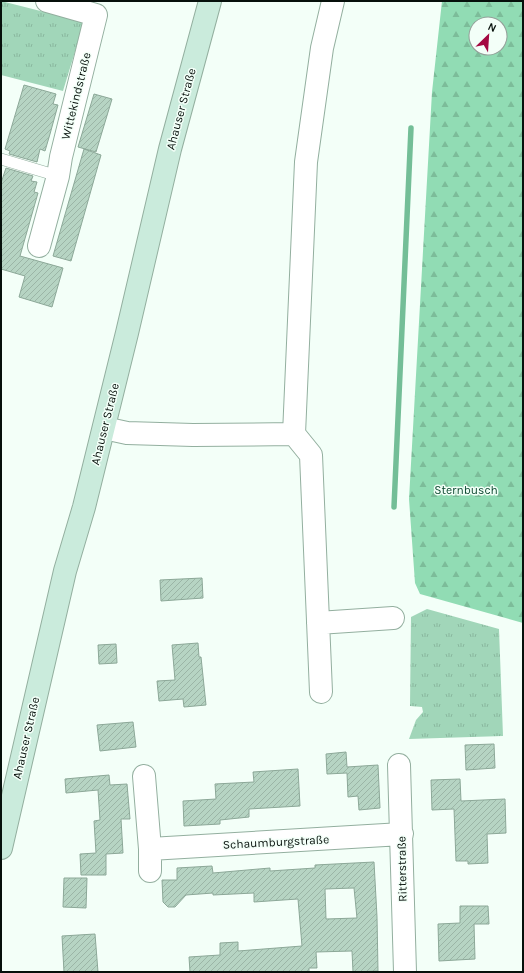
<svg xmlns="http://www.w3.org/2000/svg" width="524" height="973" viewBox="0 0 524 973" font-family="Karla,sans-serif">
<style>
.forest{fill:url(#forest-firs);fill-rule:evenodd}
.park{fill:url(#park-tufts)}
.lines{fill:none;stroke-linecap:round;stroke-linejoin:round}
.stream{stroke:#73be97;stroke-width:5.5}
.building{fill:url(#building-hatch);stroke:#8ca898;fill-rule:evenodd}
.lane-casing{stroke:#93af9f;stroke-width:12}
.street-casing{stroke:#93af9f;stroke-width:24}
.secondary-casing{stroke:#93af9f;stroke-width:24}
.lane{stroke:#fff;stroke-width:11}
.street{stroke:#fff;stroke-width:22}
.secondary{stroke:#caebdc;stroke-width:22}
.labels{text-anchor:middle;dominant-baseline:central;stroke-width:3;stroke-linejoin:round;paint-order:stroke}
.street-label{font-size:12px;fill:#06100b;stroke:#f3fff8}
.park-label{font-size:12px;fill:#0a472e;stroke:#f3fff8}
</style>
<defs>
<pattern id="forest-firs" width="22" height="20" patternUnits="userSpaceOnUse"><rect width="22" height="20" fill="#91dcb4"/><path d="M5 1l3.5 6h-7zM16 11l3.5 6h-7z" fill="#7cbc99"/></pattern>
<pattern id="park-tufts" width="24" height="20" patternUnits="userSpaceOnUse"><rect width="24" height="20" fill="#a1d6b9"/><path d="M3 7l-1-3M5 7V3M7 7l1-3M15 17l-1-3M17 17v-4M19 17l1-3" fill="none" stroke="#89b79e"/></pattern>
<pattern id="building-hatch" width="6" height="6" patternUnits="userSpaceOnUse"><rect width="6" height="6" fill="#b6d4c3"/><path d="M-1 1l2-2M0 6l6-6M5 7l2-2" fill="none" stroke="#9bb5a6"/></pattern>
</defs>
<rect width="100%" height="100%" fill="#f3fff8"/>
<!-- forest -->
<path class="forest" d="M442,1H523V623L420,594L415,583L409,499L432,92ZM476,24H500V48H476Z"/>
<!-- park -->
<path class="park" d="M1,1L84,22L63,91L1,75Z
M427,609L499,629L503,736L409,739L416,720L423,712L422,707L410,706L411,617Z"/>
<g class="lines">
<!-- stream -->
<path class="stream" d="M394,507L411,128"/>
</g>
<!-- building -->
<path class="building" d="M24,85L56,94L53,104L58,105L50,134L45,151L40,149L37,162L9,154L10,151L5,149Z
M94,94L112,99L96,152L78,147Z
M84,149L101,155L71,261L53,256Z
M6,168L33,176L31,181L37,182L34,192L38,193L20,256L63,268L52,307L19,297L25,276L1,269V183Z
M202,578L203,598L161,601L160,580Z
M198,643L199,657H201L206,705L184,707L183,699L159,701L157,681L175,680L172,645Z
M116,644L117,663L99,664L98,645Z
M133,722L136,747L100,751L97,725Z
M494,744L495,768L466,770L465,745Z
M346,752L347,767L378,765L380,808L359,810L358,796L348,797L347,773L327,774L326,754Z
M298,769L300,806L249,809V817L220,820V824L184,826L183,801L216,799L215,784L254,782L253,772Z
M109,775L110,785L127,784L130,819H121L123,853L106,854V875H81L80,854L96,853L94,821L100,820L98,790L66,793L65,779Z
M460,779L461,801L505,799L506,833L487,834L488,863L468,864V861H456L454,809L432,810L431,780Z
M374,862L377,917L378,971L353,972L352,951L316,952L317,968H309V972H190L189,957L220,955V943L238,942V951L302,946L298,899L254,902V893L213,895V893L186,895L175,907H168L163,902L162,880H177V868L212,866L213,873L270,868V871L315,868V865ZM354,888L357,918L326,919L325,889Z
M64,878H87L86,908L63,907Z
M460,906H488L489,924H474L475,959L439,961L438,924L460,923Z
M95,934L98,972H64L62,936Z"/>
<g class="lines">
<defs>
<path id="lane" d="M1,159L58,176"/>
<path id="street" d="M39,246L58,176L61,157L96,15L47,1
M104,428L127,433L193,435L294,434
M318,623L393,618
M321,692L311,455L294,434L306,162L322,48L333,1
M399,765L405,972
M144,776L150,849L402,834
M150,871V849"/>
<path id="secondary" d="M1,848L65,571L84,507L127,333L170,149L210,1"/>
</defs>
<!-- lane casing -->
<use href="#lane" class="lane-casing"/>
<!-- street casing -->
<use href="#street" class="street-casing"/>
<!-- secondary casing -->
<use href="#secondary" class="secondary-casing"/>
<!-- lane -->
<use href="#lane" class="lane"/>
<!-- street -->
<use href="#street" class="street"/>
<!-- secondary -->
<use href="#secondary" class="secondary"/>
</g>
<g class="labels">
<!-- street labels -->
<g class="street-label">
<text transform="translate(76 96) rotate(-76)">Wittekindstraße</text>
<text transform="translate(181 109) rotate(-75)">Ahauser Straße</text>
<text transform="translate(105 424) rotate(-76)">Ahauser Straße</text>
<text transform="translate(26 738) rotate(-77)">Ahauser Straße</text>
<text transform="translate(276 842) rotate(-3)">Schaumburgstraße</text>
<text transform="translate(402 869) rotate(-91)">Ritterstraße</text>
</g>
<!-- park labels -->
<g class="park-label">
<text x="466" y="490">Sternbusch</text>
</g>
</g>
<!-- border -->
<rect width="524" height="973" fill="none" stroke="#06100b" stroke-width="4"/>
<!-- north arrow -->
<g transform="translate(488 36) rotate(25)"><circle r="19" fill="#f3fff8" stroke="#949f99"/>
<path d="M0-3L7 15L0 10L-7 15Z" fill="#a40941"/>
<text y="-6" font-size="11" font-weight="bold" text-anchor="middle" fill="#06100b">N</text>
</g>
</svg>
